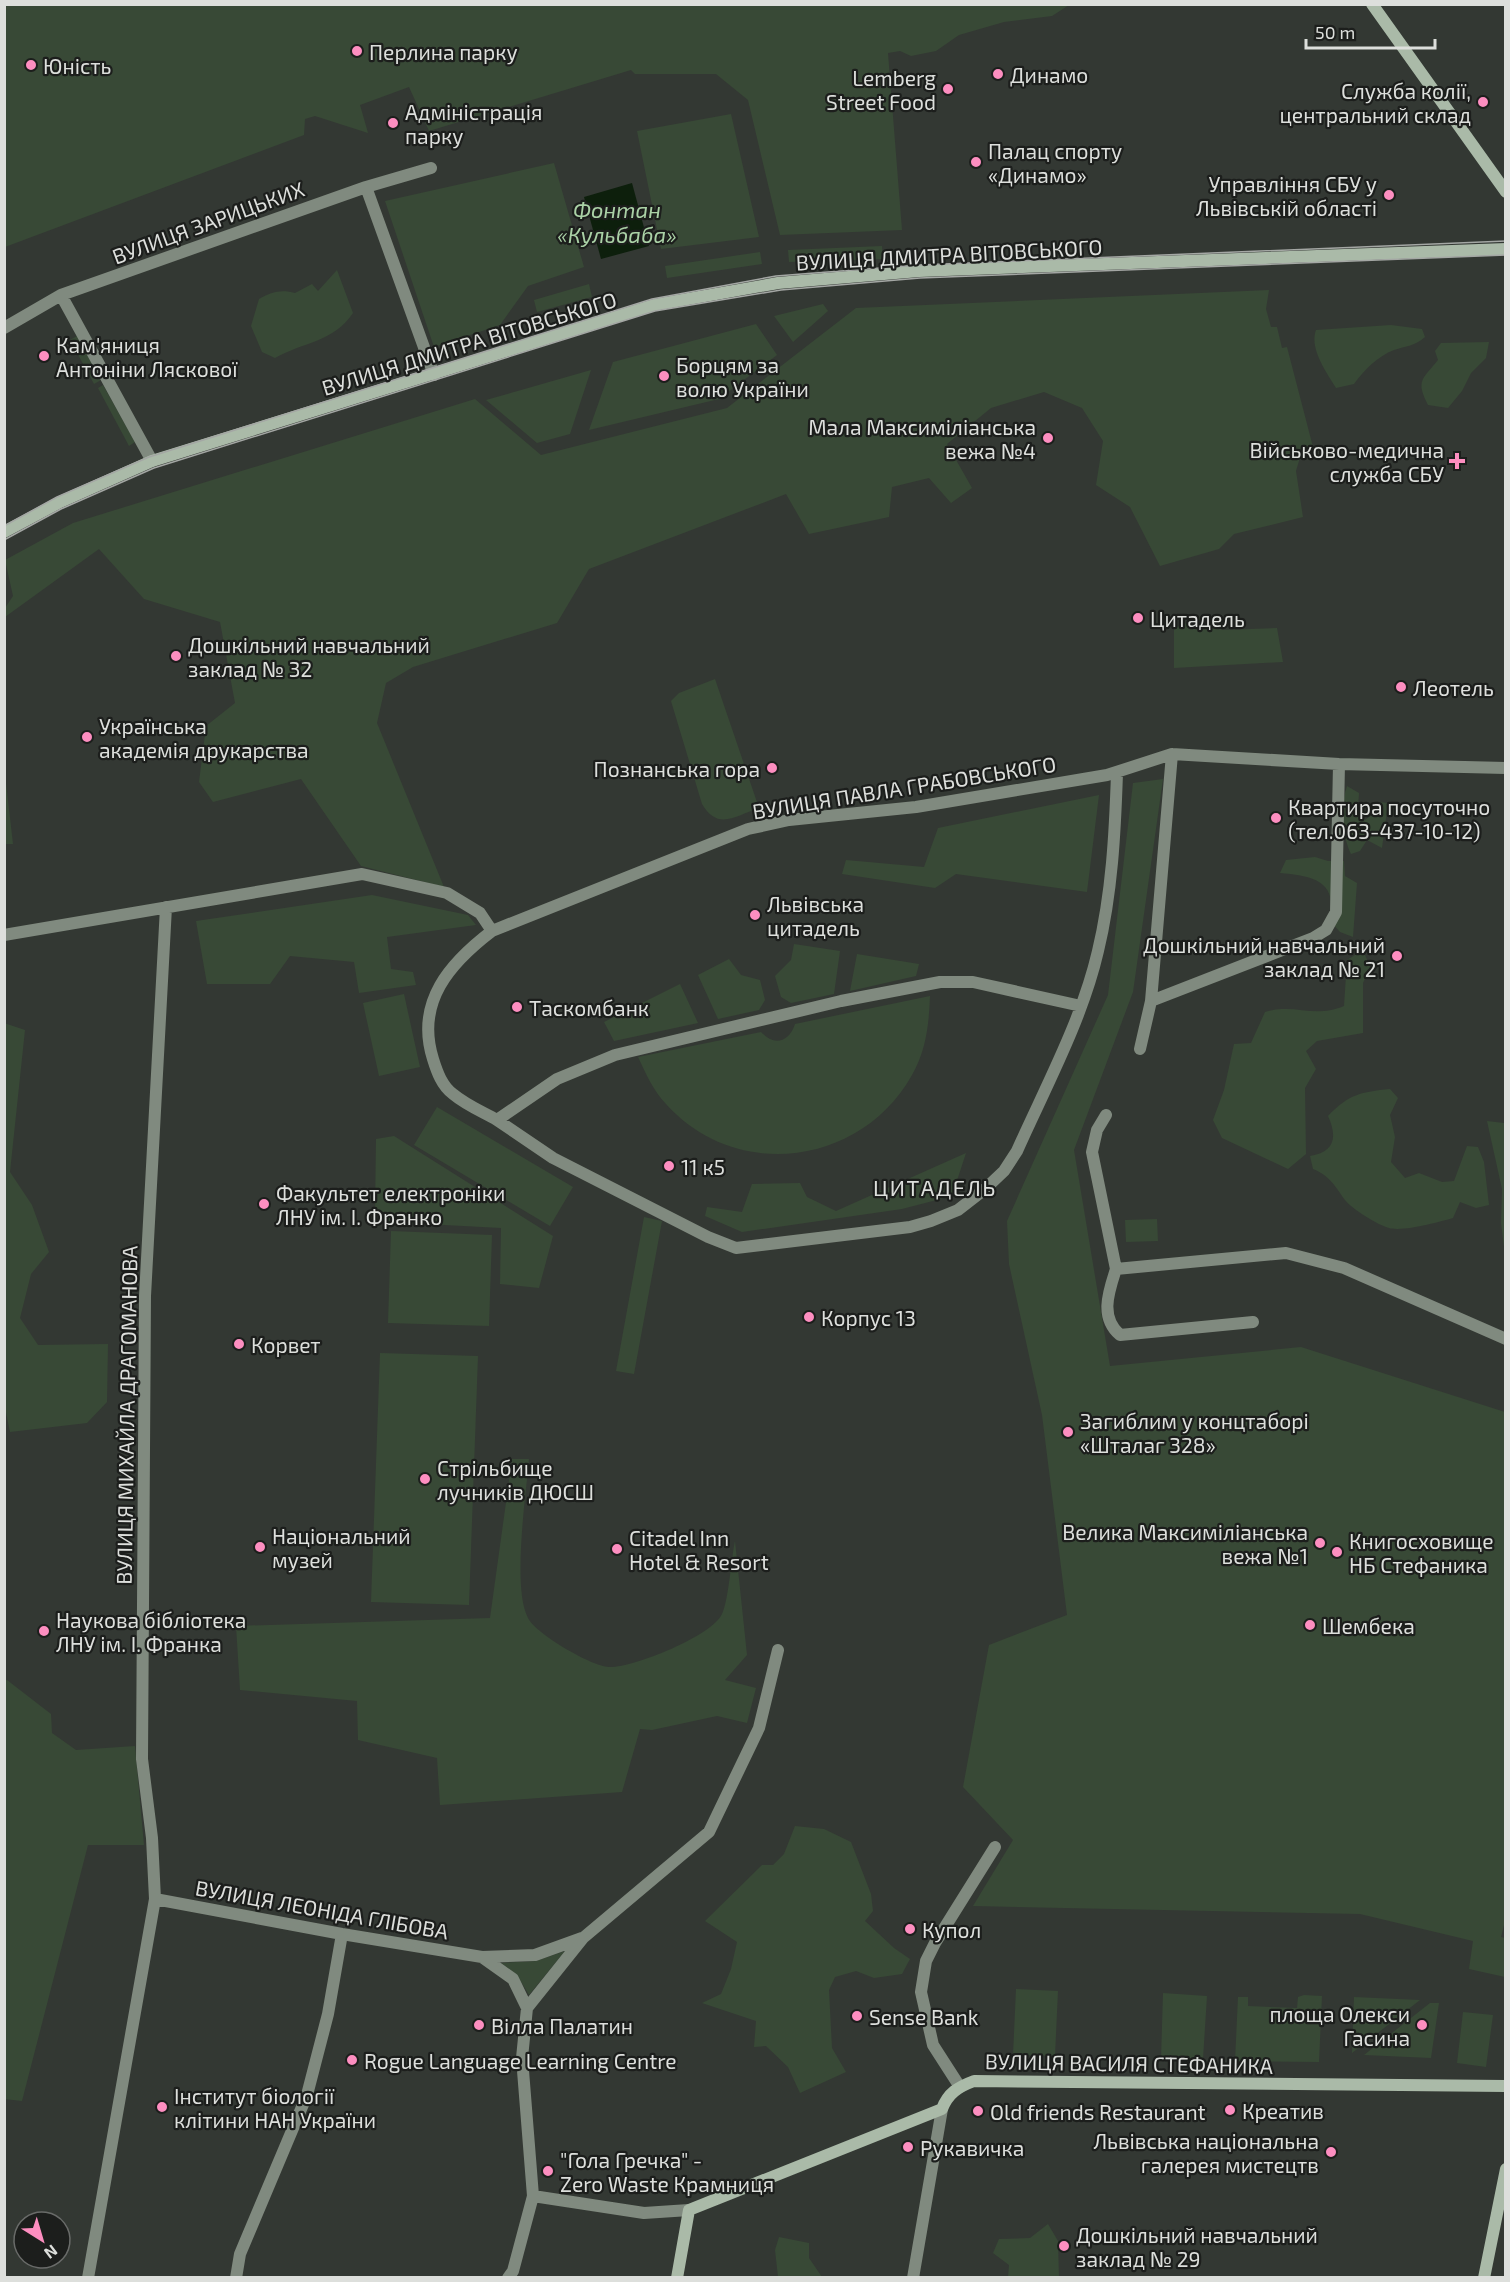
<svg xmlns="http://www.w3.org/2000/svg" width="1510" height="2282" viewBox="0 0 1510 2282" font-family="'Exo 2',sans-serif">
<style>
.green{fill:#384936}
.water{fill:#0d1f0c}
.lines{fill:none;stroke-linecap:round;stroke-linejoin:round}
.street{stroke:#808a7f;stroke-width:12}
.secondary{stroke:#aabaa8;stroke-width:12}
.tram{stroke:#a4a7a4;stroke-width:1.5}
.poi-dot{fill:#fd8ec0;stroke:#1c1e1c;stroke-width:2}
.labels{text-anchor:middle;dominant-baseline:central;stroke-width:4.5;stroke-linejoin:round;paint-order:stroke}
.poi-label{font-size:21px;fill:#dddfdc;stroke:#1c1e1c;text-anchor:start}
.street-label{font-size:21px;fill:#dddfdc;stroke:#1c1e1c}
.water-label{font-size:22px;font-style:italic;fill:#aad1a6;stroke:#1c1e1c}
.neighbourhood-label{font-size:22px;letter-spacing:1.5px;fill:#dddfdc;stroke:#1c1e1c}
</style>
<rect width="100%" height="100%" fill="#333833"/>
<!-- green -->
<path class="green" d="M4,5L5,4L1069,5L1052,16L1004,22L959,35L936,51L911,56L900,51L888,53L902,230L780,235L748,100L716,74H635L631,70L429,131L409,87L360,105L368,133L315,116L305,119L304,135L5,247Z
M731,114L759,237L661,249L637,131Z
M554,163L584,267L528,286L500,325L434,347L385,201Z
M882,246L883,259L789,262L788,250Z
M760,252L762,264L667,278L665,266Z
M337,270L353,313C334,342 303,342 275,358L262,352L251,326L259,299C271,292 281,289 295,293L312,284L318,291Z
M589,284L592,297L537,312L534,300Z
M1269,290L1266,309L1271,327H1277L1282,348L1287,347L1313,447L1301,454L1296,471L1303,517L1234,534L1219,549L1160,566L1130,507L1096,485L1103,441L1082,408L1044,392L991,408L947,444L972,488L951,503L929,478L892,487L889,517L809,534L786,494L589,569L557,623L413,667L386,683L377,723L444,887L361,866L301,779L213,802L199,782L206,726L235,703L220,622L144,599L99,549L5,617V608L13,596L5,560L73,523L475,399L541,455L727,408L856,308Z
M823,304L828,311L793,342L774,316Z
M756,324L777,355L719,399L589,430L613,362Z
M1391,325L1422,329L1425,337C1415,346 1406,346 1394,350C1378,356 1364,370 1354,384L1336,388C1327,373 1309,349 1316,330Z
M77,336L101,380L94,384L70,340Z
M1489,342L1486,358L1471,373L1462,391L1448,408L1428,405C1415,380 1423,379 1438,360L1435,351L1441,343Z
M591,370L570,434L537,443L486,400Z
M103,385L135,442L129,446L98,388Z
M1202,617L1222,630L1277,628L1283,662L1174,668V628Z
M715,679L759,808C735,816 718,831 702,804L671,701L679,693Z
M1163,779L1133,992L1074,1150L1110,1366L1301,1347L1505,1412L1506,1917L1501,1937L1505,1938V1977L1469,1969L1473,1941L1360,1914L973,1906L1013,1840L963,1787L989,1645L1067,1615L1042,1415L1009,1264L1007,1221L1108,995L1133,783Z
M4,781L6,783L13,844H5Z
M1347,786L1359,793L1358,807L1365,820L1375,813L1379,802L1388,803L1382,848L1367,840L1360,851L1351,854C1342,836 1340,806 1347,786Z
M1099,795L1087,892L956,874L935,888L842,874L846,860L924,867L938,828Z
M1315,857L1328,861H1344L1345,876L1357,883L1353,937L1340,932L1330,921C1338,880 1313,876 1280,873L1286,860Z
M372,895L468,915L476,925L387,937L391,969L413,972L416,985L359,993L354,962L290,956L270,984H207L196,921Z
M794,944L840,951L834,994L791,1003L781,997L775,976L791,960Z
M1363,950L1370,967L1363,983V1033L1317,1041L1306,1051L1316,1069L1305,1088L1306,1154L1288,1169L1222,1138L1213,1120L1224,1090L1234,1044L1251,1043L1265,1012C1296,1003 1313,1019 1344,1006L1347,960Z
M857,954L919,964L916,976L850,991Z
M729,959L741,975L760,980L765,1000L759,1010L718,1019L698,975Z
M680,984L698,1023L614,1041L604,1022Z
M404,994L420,1067L379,1076L363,1003Z
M930,996C929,1024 926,1051 912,1075C861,1166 736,1182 666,1104C653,1090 646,1074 638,1057L761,1032C773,1046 789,1043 795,1024Z
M4,1023L25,1030L10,1172L32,1205L49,1252L31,1274L20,1318L38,1345L108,1344L107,1402L87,1423L10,1432L4,1403Z
M1390,1089L1398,1098L1390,1115L1395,1137L1391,1162L1405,1178L1419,1173L1442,1182L1454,1181L1467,1146L1478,1147L1484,1162L1489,1205L1476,1208L1460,1202L1453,1218C1439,1222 1403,1232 1389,1228C1378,1225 1352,1209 1345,1200C1335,1186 1330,1176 1313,1169L1310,1156C1334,1152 1338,1138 1328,1116C1349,1094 1361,1092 1390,1089Z
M1505,1106L1506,1255H1505L1501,1223L1502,1189L1487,1121L1504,1123Z
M437,1107L573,1187L550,1226L414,1145Z
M394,1136L553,1236L539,1288L500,1284L501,1228L388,1222L375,1213L376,1139Z
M966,1153L952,1196L902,1209L742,1232L705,1216L707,1207L742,1212L752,1184L800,1183L807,1197L836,1211Z
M644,1217L662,1221L634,1374L616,1371Z
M1157,1219L1158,1241L1126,1242L1125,1220Z
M391,1231L492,1235L489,1326L388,1323Z
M380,1353L478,1356L469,1605L371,1602Z
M512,1459H529C526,1495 512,1588 528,1618C536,1634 591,1666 609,1667C633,1668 712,1636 722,1614C729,1599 731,1559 735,1541L747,1655L725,1680L756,1688L747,1723L717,1716L652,1730L640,1729L622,1792L440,1805L437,1758L358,1740L357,1701L240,1690L236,1626L490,1618Z
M7,1680L51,1714L52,1733L76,1750L135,1746L144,1845H88L22,2101L4,2099V1681Z
M795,1826L824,1829L851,1842L871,1894L873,1911L865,1921L894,1948L910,1959L902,1974L874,1978L856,1971L835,1977L829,1990L832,2048L846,2072L800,2093L788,2067L766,2046L754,2047L756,2021L702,2003L721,1994L731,1969L737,1942L705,1921L762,1865H773L784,1854Z
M565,1951L529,1995L517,1975L501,1963L536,1961Z
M1016,1989L1058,1991L1055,2056L1013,2055Z
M1163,1993L1207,1996L1203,2059H1161Z
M1304,1995L1322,1996L1319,2062L1235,2061L1238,1997H1248V2006L1297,2008L1298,1997Z
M1354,1997L1420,2000L1352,2053Z
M1430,2003H1439L1431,2058L1364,2055Z
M1463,2012L1493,2015L1486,2067L1457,2063Z
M1048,2224L1058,2241L1059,2277H1008L1009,2265L993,2253L999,2239L1030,2238Z
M779,2237L809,2243V2258L822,2277H778L775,2250Z"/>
<!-- water -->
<path class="water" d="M632,183L649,246L601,259L584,197Z"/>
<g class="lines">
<!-- street -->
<path class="street" d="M366,187L434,375
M61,295L152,461
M4,328L61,295L366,187L431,168
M4,935L362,874L447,893L480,913L492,931
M1151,1001L1313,938L1326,930L1336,912L1339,764
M1081,1006L973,982H940L841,1001L615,1055L557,1079L497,1120L553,1158L708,1237L736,1248L910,1227L931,1221L958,1210L985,1189L1004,1171L1017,1151C1046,1086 1082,1020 1098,951C1112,893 1115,833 1117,773
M1140,1049L1151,1001L1172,754
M1106,1115L1097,1130L1092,1152L1116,1269L1286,1253L1344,1268L1506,1339
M497,1120C483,1112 466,1105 453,1094C442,1086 437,1072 433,1059C415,1002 450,963 492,931L748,829L789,820L916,807L1107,775L1172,754L1339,764L1506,768
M1116,1269C1109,1291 1099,1317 1120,1335L1253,1322
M155,1899L342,1934L482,1957L535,1955L582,1938
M482,1957L513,1979L527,2008
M960,2087L933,2045L921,1992L926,1961L935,1943L995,1847
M533,2196L644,2213L689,2210
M88,2278L155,1899L152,1838L142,1759L145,1296L166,907
M236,2278L240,2254L307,2095L328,2014L342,1934
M508,2278L513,2271L533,2196L522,2058L527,2008L583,1938L709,1832L759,1728L778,1650
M913,2278L942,2109"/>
<!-- secondary -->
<path class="secondary" d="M1372,4L1506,192
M4,532L60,502L152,461L654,305L778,283L919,271L1506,249
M677,2278L689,2210L942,2109C948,2093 958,2087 974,2081L1506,2086
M1484,2278L1506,2169"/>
<!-- tram -->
<path class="tram" d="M4,526L57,497L149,457L652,299L776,276L919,265L1506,241
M4,540L61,509L154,468L655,311L781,290L920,278L1506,255"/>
</g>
<!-- markers -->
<g class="poi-dot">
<circle cx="357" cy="51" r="6"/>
<circle cx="31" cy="65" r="6"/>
<circle cx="998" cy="74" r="6"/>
<circle cx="948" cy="89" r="6"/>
<circle cx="1483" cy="102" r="6"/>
<circle cx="393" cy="123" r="6"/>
<circle cx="976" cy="162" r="6"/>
<circle cx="1389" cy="195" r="6"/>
<circle cx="44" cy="356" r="6"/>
<circle cx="664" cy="376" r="6"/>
<circle cx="1048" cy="438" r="6"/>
<path d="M1454 452h6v6h6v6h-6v6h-6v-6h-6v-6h6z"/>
<circle cx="1138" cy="618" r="6"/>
<circle cx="176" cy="656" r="6"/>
<circle cx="1401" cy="687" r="6"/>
<circle cx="87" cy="737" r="6"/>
<circle cx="772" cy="768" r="6"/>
<circle cx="1276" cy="818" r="6"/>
<circle cx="755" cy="915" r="6"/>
<circle cx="1397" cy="956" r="6"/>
<circle cx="517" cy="1007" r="6"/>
<circle cx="669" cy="1166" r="6"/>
<circle cx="264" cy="1204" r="6"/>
<circle cx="809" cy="1317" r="6"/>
<circle cx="239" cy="1344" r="6"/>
<circle cx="1068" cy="1432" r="6"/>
<circle cx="425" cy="1479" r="6"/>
<circle cx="1320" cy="1543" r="6"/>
<circle cx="260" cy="1547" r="6"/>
<circle cx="617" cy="1549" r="6"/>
<circle cx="1337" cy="1552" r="6"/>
<circle cx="1310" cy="1625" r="6"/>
<circle cx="44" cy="1631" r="6"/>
<circle cx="910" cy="1929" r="6"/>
<circle cx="857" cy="2016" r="6"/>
<circle cx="479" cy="2025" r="6"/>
<circle cx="1422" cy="2025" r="6"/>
<circle cx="352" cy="2060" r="6"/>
<circle cx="162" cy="2107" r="6"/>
<circle cx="1230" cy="2110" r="6"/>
<circle cx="978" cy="2111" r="6"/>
<circle cx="908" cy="2147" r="6"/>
<circle cx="1331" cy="2152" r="6"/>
<circle cx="548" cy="2171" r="6"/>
<circle cx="1064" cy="2246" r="6"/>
</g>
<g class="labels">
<!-- poi labels -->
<g class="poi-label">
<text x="369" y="51">Перлина парку</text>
<text x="43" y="65">Юність</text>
<text x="1010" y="74">Динамо</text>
<text x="936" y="77" text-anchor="end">Lemberg<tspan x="936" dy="24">Street Food</tspan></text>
<text x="1471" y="90" text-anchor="end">Служба колії,<tspan x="1471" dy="24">центральний склад</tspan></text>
<text x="405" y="111">Адміністрація<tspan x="405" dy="24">парку</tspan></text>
<text x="988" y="150">Палац спорту<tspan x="988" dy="24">«Динамо»</tspan></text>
<text x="1377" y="183" text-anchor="end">Управління СБУ у<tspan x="1377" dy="24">Львівській області</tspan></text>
<text x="56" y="344">Кам'яниця<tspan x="56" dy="24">Антоніни Ляскової</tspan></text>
<text x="676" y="364">Борцям за<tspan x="676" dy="24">волю України</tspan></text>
<text x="1036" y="426" text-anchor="end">Мала Максиміліанська<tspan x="1036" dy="24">вежа №4</tspan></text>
<text x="1444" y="449" text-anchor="end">Військово-медична<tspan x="1444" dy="24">служба СБУ</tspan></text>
<text x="1150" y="618">Цитадель</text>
<text x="188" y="644">Дошкільний навчальний<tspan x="188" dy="24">заклад № 32</tspan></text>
<text x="1413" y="687">Леотель</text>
<text x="99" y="725">Українська<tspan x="99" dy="24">академія друкарства</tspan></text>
<text x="760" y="768" text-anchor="end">Познанська гора</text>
<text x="1288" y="806">Квартира посуточно<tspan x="1288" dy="24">(тел.063-437-10-12)</tspan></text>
<text x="767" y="903">Львівська<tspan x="767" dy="24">цитадель</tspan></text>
<text x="1385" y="944" text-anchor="end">Дошкільний навчальний<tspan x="1385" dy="24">заклад № 21</tspan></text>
<text x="529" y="1007">Таскомбанк</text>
<text x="681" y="1166">11 к5</text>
<text x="276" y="1192">Факультет електроніки<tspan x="276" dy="24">ЛНУ ім. І. Франко</tspan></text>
<text x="821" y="1317">Корпус 13</text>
<text x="251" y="1344">Корвет</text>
<text x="1080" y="1420">Загиблим у концтаборі<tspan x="1080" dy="24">«Шталаг 328»</tspan></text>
<text x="437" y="1467">Стрільбище<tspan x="437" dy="24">лучників ДЮСШ</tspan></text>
<text x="1308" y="1531" text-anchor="end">Велика Максиміліанська<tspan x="1308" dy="24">вежа №1</tspan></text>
<text x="272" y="1535">Національний<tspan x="272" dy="24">музей</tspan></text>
<text x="629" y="1537">Citadel Inn<tspan x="629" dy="24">Hotel &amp; Resort</tspan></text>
<text x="1349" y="1540">Книгосховище<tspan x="1349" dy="24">НБ Стефаника</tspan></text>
<text x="56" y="1619">Наукова бібліотека<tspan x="56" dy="24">ЛНУ ім. І. Франка</tspan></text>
<text x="1322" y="1625">Шембека</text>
<text x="922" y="1929">Купол</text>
<text x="1410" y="2013" text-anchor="end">площа Олекси<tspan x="1410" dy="24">Гасина</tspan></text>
<text x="869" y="2016">Sense Bank</text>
<text x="491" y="2025">Вілла Палатин</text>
<text x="364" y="2060">Rogue Language Learning Centre</text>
<text x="174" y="2095">Інститут біології<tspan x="174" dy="24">клітини НАН України</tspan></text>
<text x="1242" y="2110">Креатив</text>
<text x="990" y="2111">Old friends Restaurant</text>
<text x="1319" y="2140" text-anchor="end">Львівська національна<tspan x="1319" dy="24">галерея мистецтв</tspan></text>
<text x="920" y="2147">Рукавичка</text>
<text x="560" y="2159">"Гола Гречка" -<tspan x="560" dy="24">Zero Waste Крамниця</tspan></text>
<text x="1076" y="2234">Дошкільний навчальний<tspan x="1076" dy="24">заклад № 29</tspan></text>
</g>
<!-- street labels -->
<g class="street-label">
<text transform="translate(208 222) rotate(-20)">ВУЛИЦЯ ЗАРИЦЬКИХ</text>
<text transform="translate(949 254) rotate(-3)">ВУЛИЦЯ ДМИТРА ВІТОВСЬКОГО</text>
<text transform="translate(469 343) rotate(-17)">ВУЛИЦЯ ДМИТРА ВІТОВСЬКОГО</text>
<text transform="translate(904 787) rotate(-9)">ВУЛИЦЯ ПАВЛА ГРАБОВСЬКОГО</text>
<text transform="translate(126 1415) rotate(-89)">ВУЛИЦЯ МИХАЙЛА ДРАГОМАНОВА</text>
<text transform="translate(322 1909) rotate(10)">ВУЛИЦЯ ЛЕОНІДА ГЛІБОВА</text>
<text transform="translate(1129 2063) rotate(1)">ВУЛИЦЯ ВАСИЛЯ СТЕФАНИКА</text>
</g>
<!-- water labels -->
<g class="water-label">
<text x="617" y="209">Фонтан<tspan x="617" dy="25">«Кульбаба»</tspan></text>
</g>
<!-- neighbourhood labels -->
<g class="neighbourhood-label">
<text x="935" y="1187">ЦИТАДЕЛЬ</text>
</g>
</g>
<!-- border -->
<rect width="1510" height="2282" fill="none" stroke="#dddfdc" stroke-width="12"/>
<!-- north arrow -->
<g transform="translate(42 2240) rotate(143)"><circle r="28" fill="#1c1e1c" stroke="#696b69" stroke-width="1.5"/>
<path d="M0-4.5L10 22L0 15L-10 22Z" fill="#fd8ec0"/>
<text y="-9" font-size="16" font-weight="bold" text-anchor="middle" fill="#dddfdc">N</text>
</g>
<!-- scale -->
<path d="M1306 39v9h129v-9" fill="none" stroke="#dddfdc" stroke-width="3"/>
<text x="1315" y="39" font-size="18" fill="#dddfdc" stroke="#1c1e1c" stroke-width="4.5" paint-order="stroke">50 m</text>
</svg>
